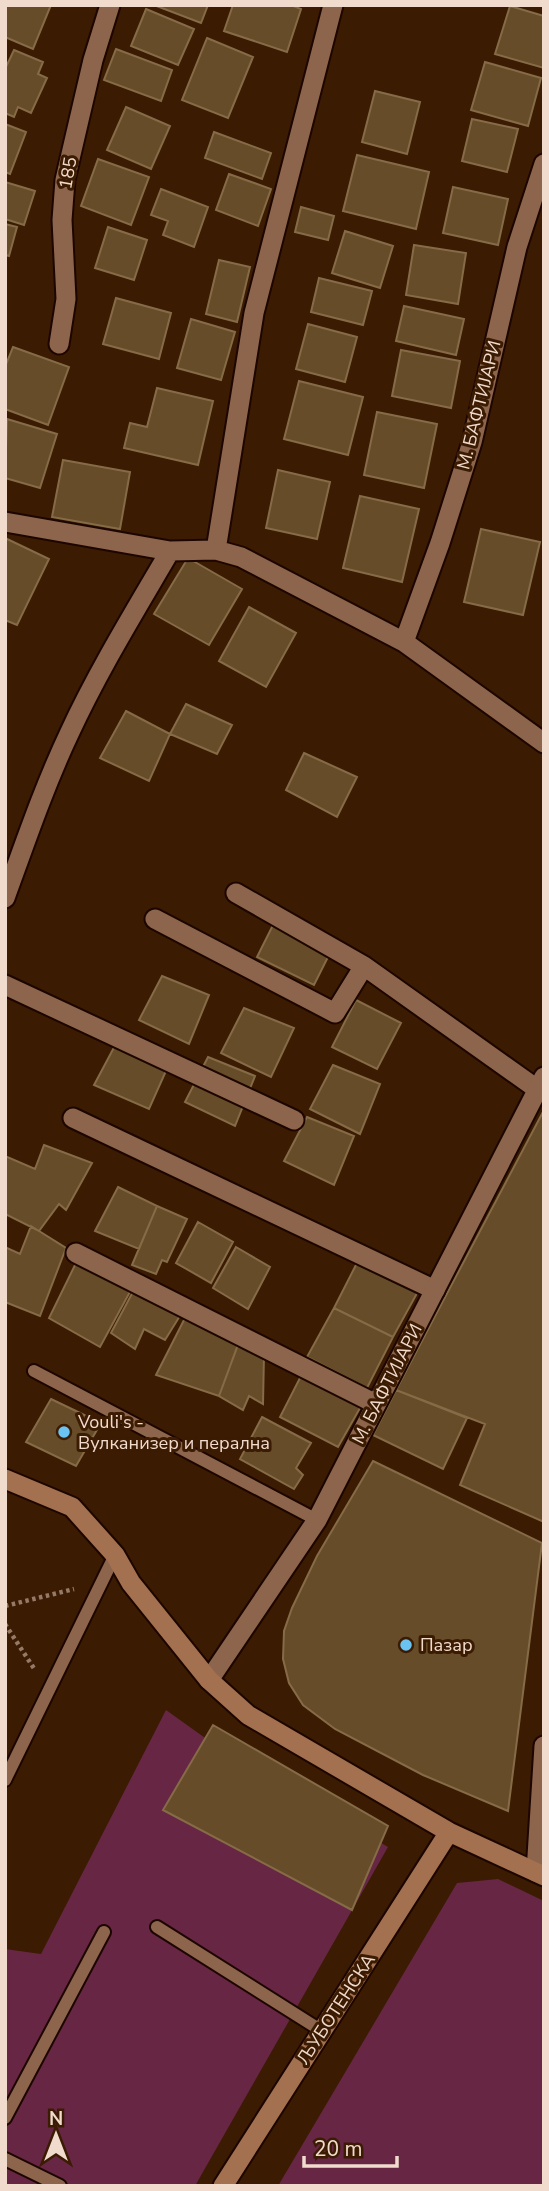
<svg xmlns="http://www.w3.org/2000/svg" width="549" height="2191" viewBox="0 0 549 2191" font-family="'Nunito Sans',sans-serif">
<style>
.green{fill:#662644}
.building{fill:#664c28;stroke:#866b47;stroke-width:2}
.lines{fill:none;stroke-linecap:round;stroke-linejoin:round}
.service-casing{stroke:#1d0600;stroke-width:16}
.minor-casing{stroke:#1d0600;stroke-width:23}
.tertiary-casing{stroke:#1d0600;stroke-width:23}
.secondary-casing{stroke:#1d0600;stroke-width:23}
.path{stroke:#957a67;stroke-width:4.5;stroke-dasharray:3.5 3.5;stroke-linecap:butt}
.service{stroke:#8c654c;stroke-width:12}
.minor{stroke:#8c654c;stroke-width:19}
.tertiary{stroke:#8c654c;stroke-width:19}
.secondary{stroke:#a37150;stroke-width:19}
.poi-dot{fill:#6bc3f2;stroke:#3b1b02;stroke-width:2.5}
.labels{text-anchor:middle;dominant-baseline:central;stroke-width:6;stroke-linejoin:round;paint-order:stroke}
.street-label{font-size:18px;fill:#f1dbcd;stroke:#3b1b02}
.poi-label{font-size:18px;fill:#f1dbcd;stroke:#3b1b02;text-anchor:start}
</style>
<rect width="100%" height="100%" fill="#3b1b02"/>
<!-- green -->
<path class="green" d="M166,1710L208,1740L388,1847L195,2186H5V1949L41,1954Z
M498,1879L544,1901V2186H278L457,1883Z"/>
<!-- building -->
<path class="building" d="M5,5H51L33,49L5,37Z
M154,5H208L201,23Z
M233,5H291L301,9L287,52L224,31Z
M510,6L544,16V68L495,54Z
M146,9L194,29L178,65L131,46Z
M207,38L253,57L228,118L182,100Z
M116,49L172,70L161,101L104,80Z
M14,50L43,62L38,74L47,78L31,113L18,107L14,117L5,113V69Z
M485,62L541,78L528,126L471,110Z
M375,91L420,102L407,154L362,142Z
M126,107L170,126L151,169L107,150Z
M472,119L518,129L507,172L462,161Z
M5,124L26,132L10,174L5,172Z
M214,132L271,153L262,179L205,158Z
M357,155L429,172L416,229L343,211Z
M98,159L149,177L131,225L81,206Z
M229,174L271,189L258,226L216,210Z
M5,182L35,191L24,225L5,219Z
M453,187L508,199L498,245L443,233Z
M161,189L208,207L194,247L163,235L168,221L151,215Z
M301,207L334,216L328,240L295,232Z
M5,224L17,227L9,256L5,255Z
M108,227L147,240L134,280L95,268Z
M345,231L393,246L380,288L332,273Z
M414,245L466,253L458,304L406,295Z
M219,260L250,267L237,322L206,314Z
M319,278L372,291L363,325L311,312Z
M116,298L171,313L159,359L103,344Z
M404,306L464,319L456,355L396,341Z
M191,319L235,332L221,380L177,368Z
M308,324L357,337L345,382L296,369Z
M13,347L69,367L48,425L5,409V367Z
M401,350L460,361L451,408L392,396Z
M299,381L363,397L348,455L284,439Z
M157,388L213,401L198,465L124,448L130,423L147,427Z
M377,412L437,424L424,488L364,475Z
M7,419L57,434L40,488L5,478Z
M63,460L130,472L120,529L52,517Z
M278,470L330,482L317,539L266,528Z
M360,496L419,509L402,582L343,568Z
M481,529L540,542L523,615L464,602Z
M5,538L49,559L17,625L5,620Z
M188,558L242,589L209,645L154,614Z
M249,607L296,633L266,687L219,661Z
M186,704L232,725L217,754L170,734Z
M126,711L170,734L149,781L100,758Z
M304,753L357,777L337,817L286,790Z
M274,923L331,951L314,985L257,957Z
M162,976L209,995L189,1044L139,1020Z
M356,1000L401,1023L377,1069L332,1047Z
M244,1008L294,1028L271,1077L221,1053Z
M119,1038L170,1062L149,1109L94,1085Z
M208,1057L255,1076L235,1126L185,1102Z
M333,1065L380,1084L360,1134L310,1109Z
M544,1110V1522L460,1485L485,1424L396,1390Z
M307,1117L354,1136L334,1185L284,1161Z
M44,1145L92,1163L66,1210L59,1204L39,1231L5,1214V1156L35,1169Z
M118,1187L157,1206L139,1249L95,1231Z
M157,1206L187,1219L167,1262L162,1260L156,1274L132,1265Z
M198,1222L233,1242L211,1283L176,1263Z
M31,1226L66,1248L40,1316L5,1302V1247L20,1254Z
M236,1247L270,1267L248,1309L213,1288Z
M359,1259L421,1286L393,1337L334,1308Z
M76,1263L131,1290L100,1347L49,1318Z
M136,1286L183,1311L165,1340L144,1329L135,1349L111,1333Z
M334,1308L393,1337L367,1388L307,1357Z
M186,1316L239,1342L219,1396L156,1375Z
M239,1342L264,1354L263,1404L249,1396L243,1410L219,1396Z
M304,1370L364,1401L338,1447L280,1417Z
M396,1390L467,1418L443,1469L373,1435Z
M51,1399L101,1423L76,1466L26,1442Z
M262,1417L311,1443L296,1468L303,1475L294,1489L240,1459Z
M373,1461L542,1543L508,1811L423,1775L335,1729L303,1705L289,1683L283,1659L284,1631L292,1608L317,1556Z
M213,1725L388,1826L352,1910L163,1810Z"/>
<g class="lines">
<defs>
<path id="service" d="M34,1371L317,1520
M5,1780L115,1555
M157,1927L322,2031
M5,2118L104,1932
M5,2159L60,2186"/>
<path id="minor" d="M59,344L66,299L62,220L65,180L93,60L110,5
M5,522L170,551L216,550L241,557L404,642L544,743
M216,550L254,313L333,5
M404,642L440,543L472,442L517,247L544,164
M236,893L364,966L537,1089
M5,898C25,843 44,787 69,734C98,671 135,611 170,551
M155,919L335,1013L364,966
M5,985L294,1120
M73,1118L435,1290
M76,1253L376,1404
M536,1872L544,1746"/>
<path id="tertiary" d="M209,1680L317,1520L544,1077"/>
<path id="secondary" d="M5,1479L72,1507L115,1555L131,1583L209,1680L248,1715L449,1832L544,1876
M223,2186L449,1832"/>
</defs>
<!-- service casing -->
<use href="#service" class="service-casing"/>
<!-- minor casing -->
<use href="#minor" class="minor-casing"/>
<!-- tertiary casing -->
<use href="#tertiary" class="tertiary-casing"/>
<!-- secondary casing -->
<use href="#secondary" class="secondary-casing"/>
<!-- path -->
<path class="path" d="M5,1606L74,1589
M5,1624L35,1670"/>
<!-- service -->
<use href="#service" class="service"/>
<!-- minor -->
<use href="#minor" class="minor"/>
<!-- tertiary -->
<use href="#tertiary" class="tertiary"/>
<!-- secondary -->
<use href="#secondary" class="secondary"/>
</g>
<!-- markers -->
<g class="poi-dot">
<circle cx="64" cy="1432" r="7"/>
<circle cx="406" cy="1645" r="7"/>
</g>
<g class="labels">
<!-- street labels -->
<g class="street-label">
<text transform="translate(68 173) rotate(-80)">185</text>
<text transform="translate(479 405) rotate(-76)">М. БАФТИЈАРИ</text>
<text transform="translate(387 1384) rotate(-63)">М. БАФТИЈАРИ</text>
<text transform="translate(336 2009) rotate(-57)">ЉУБОТЕНСКА</text>
</g>
<!-- poi labels -->
<g class="poi-label">
<text x="78" y="1422">Vouli's -<tspan x="78" dy="21">Вулканизер и перална</tspan></text>
<text x="420" y="1645">Пазар</text>
</g>
</g>
<!-- border -->
<rect width="549" height="2191" fill="none" stroke="#f1dbcd" stroke-width="14"/>
<!-- north arrow -->
<g transform="translate(56 2135)" stroke="#3b1b02" stroke-width="5" paint-order="stroke">
<path d="M0-5L12 26L0 18L-12 26Z" fill="#f1dbcd"/>
<text y="-10" font-size="19" font-weight="bold" text-anchor="middle" fill="#f1dbcd">N</text>
</g>
<!-- scale -->
<path d="M304 2156v10h93v-10" fill="none" stroke="#f1dbcd" stroke-width="3.5"/>
<text x="314" y="2156" font-size="21" fill="#f1dbcd" stroke="#3b1b02" stroke-width="5" paint-order="stroke">20 m</text>
</svg>
